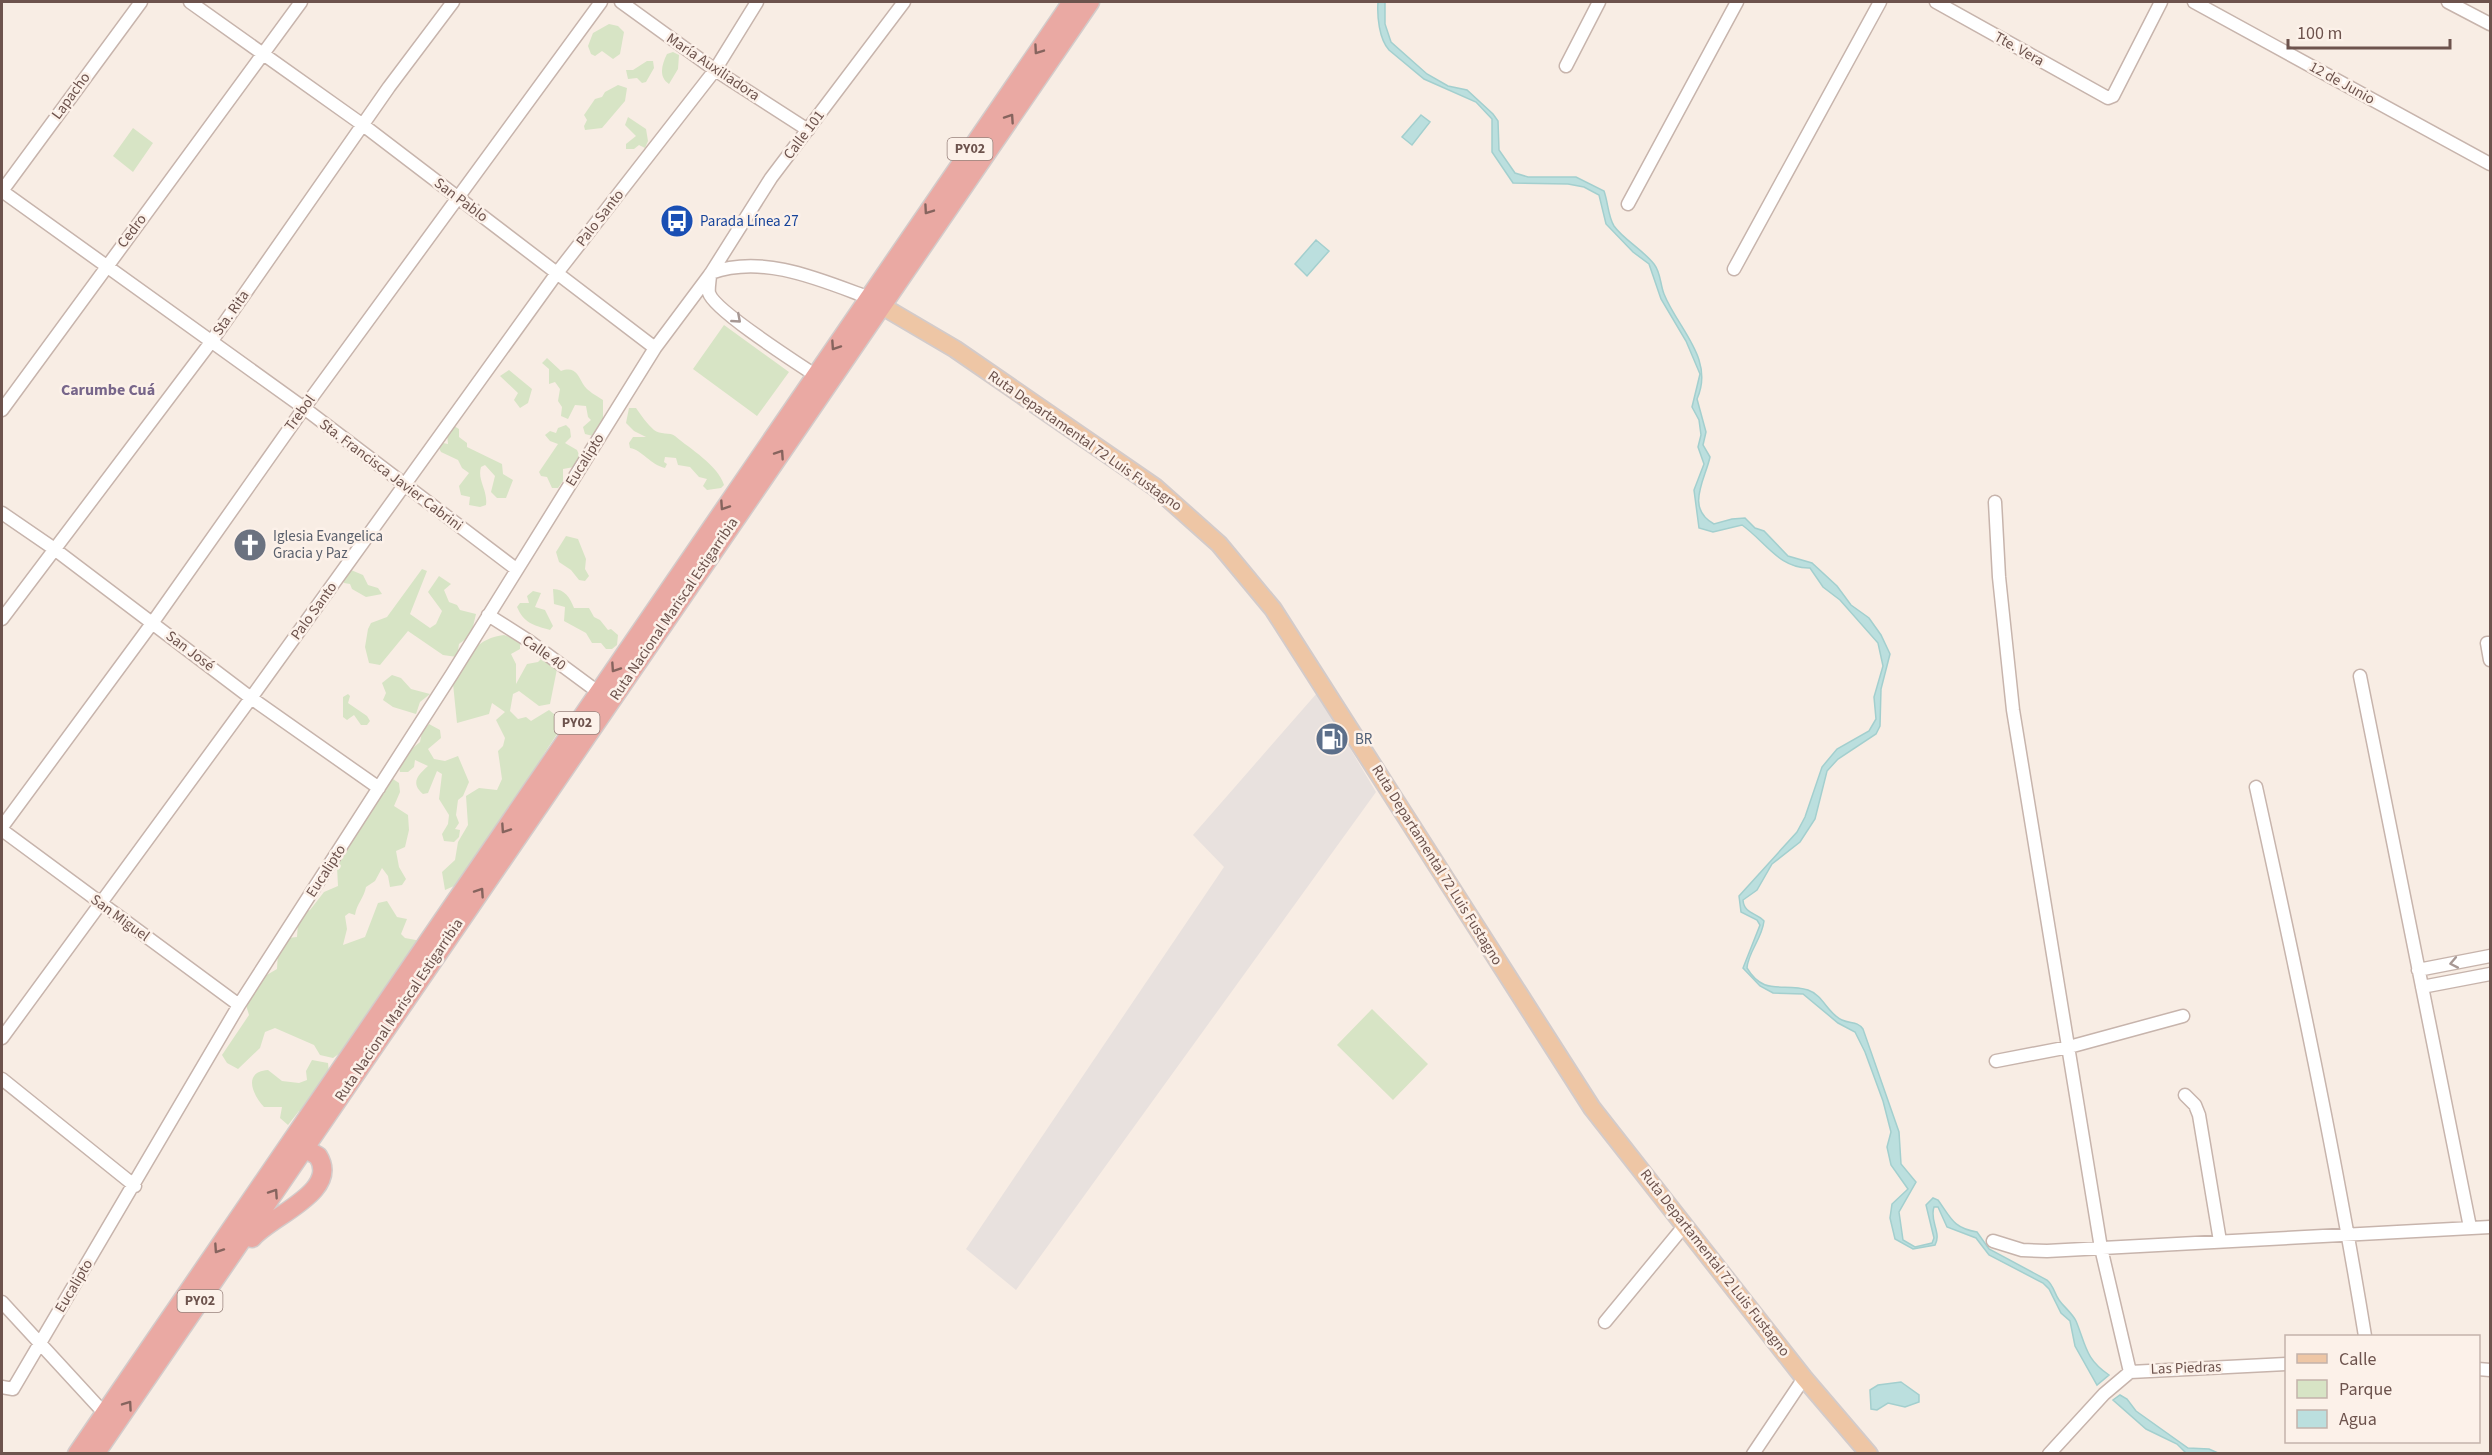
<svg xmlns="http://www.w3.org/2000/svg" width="2492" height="1455" viewBox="0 0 2492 1455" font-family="'Source Sans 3',sans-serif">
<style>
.industrial{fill:#e8e1de}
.green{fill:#d7e4c5}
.water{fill:#bbdfde;stroke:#a3cfce;stroke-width:1.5}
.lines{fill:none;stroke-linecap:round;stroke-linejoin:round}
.minor-casing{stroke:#c7b4ac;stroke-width:15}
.major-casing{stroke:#d3cbca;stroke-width:20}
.highway-casing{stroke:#d3cbca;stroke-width:21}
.minor{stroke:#fff;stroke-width:12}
.major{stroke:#eec6a5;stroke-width:16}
.highway{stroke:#eaa9a3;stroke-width:18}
.oneway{stroke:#86645e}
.oneway2{stroke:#a79894}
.labels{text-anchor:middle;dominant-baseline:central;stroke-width:5;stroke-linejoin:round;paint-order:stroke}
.shield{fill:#fcf1e9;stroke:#98827c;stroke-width:1.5}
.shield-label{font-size:14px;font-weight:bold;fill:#6d534d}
.street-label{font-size:15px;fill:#6d534d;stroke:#fcf1e9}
.transit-label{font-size:15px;fill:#164399;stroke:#fcf1e9;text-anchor:start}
.worship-label{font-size:15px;fill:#5b616d;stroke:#fcf1e9;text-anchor:start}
.service-label{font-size:15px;fill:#4e5e75;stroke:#fcf1e9;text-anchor:start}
.neighbourhood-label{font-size:16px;font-weight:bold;fill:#77668a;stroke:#fcf1e9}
</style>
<rect width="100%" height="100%" fill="#f8ede4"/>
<!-- industrial -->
<path class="industrial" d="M1317,693L1376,792L1016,1290L966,1249L1224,867L1193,835Z"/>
<!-- green -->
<path class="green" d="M609,24L618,26L624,32L620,54L613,59L602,51L595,56L591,54L588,46L593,33Z
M673,52L679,55L678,69L669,84C658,77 662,64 667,54Z
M647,61H653L654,68L646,82L642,83L637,78L628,79L626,70H633Z
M618,85L627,88L625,101L602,128L585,130L584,126L587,120L584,115L595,99L602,97L605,92Z
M628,117L646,129L648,141L645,148L639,145L634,149H626V144L636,136L625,125Z
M133,128L153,143L133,172L113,156Z
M724,325L789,372L757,416L693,369Z
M547,358L561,371C575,366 578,375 583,384C587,391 597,396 603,400V421L593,436L585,434L583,427L591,420L588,417L586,406L575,405L568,419L561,416L562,407L558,401L560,389L555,382L549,384V369L542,363Z
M509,370L532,389L528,403L520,408L514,400L518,393L500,376Z
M629,408H636C641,415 647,424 654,430C660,435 670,432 675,436C690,449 718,465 724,485L721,488L707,490L703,486L707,479L699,477L690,467L678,465L676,458L665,457L664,462L667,464L665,468C651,465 642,450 630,448L629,443L633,437H646L634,431L626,423Z
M566,425L570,429L571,437L565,443L577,450L580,457L574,467L563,469V481L558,488H552L547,477L541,476L539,472L558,444L550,441L545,435L550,431L556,433L558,428Z
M454,426L459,429V437L467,443V447L502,464L503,474L513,480L506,498H497L491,492L495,476L485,465L481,467C477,480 488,490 486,505L480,507L469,505L470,497L461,495L459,486L469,473L462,468L458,460L441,452L438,446L443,443L448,444L447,434Z
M566,536L578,539L586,559L585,569L589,576L585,581L579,580L571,570L559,562L556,552Z
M422,569L427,571L410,614L430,628L436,624L442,611L428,592L439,576L451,584L444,590L449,602L457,605L460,610L476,614L471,635L459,644L457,657L443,655L408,631L380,665L369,663L365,647L368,629L371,623L387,617Z
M351,570L363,575L368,585L378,588L382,594L366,597L352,589L350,584L344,583L343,578Z
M553,589C565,589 570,598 574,608H589L594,617L600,620L608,630L611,629L618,635L617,645L612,649H606L601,643H592L586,633L564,621L565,607L554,604Z
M533,591L541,593L535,607L545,610L553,626L550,630C533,625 524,623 517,607L520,603H529L527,596Z
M504,635L520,640V649L511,654L516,664V684L527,664L538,662L542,658L557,669L550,704L539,706L519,691L513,694L510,711L518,719L526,717L531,721L549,710L564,722C557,737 533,765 534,779L472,867L464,873L461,883L445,890L442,872L455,860L458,842L468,825L466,796L479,788L497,790L502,779L498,751L503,746L505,738L496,720L505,712L492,703L489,714L457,723L452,674C468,655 478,638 504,635Z
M392,675L401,678L411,689L430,694L420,702L416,714L393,707L383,700L386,693L382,683Z
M348,694L350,696L348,703L367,716L370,721L367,725H361L354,715L347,720L343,717V697Z
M429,724L440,730L441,738L428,749L434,759L445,761L458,756L469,782L463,796L458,800L456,815L459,823L455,829L460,830L459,837L454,842L444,841L442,834L448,824L449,815L439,799L442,774L437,771L428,793L423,794C410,783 418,775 428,766L415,760L414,767L408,772H400L399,766L408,752L420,742L422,732Z
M393,779L399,783L400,792L394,806L408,815L409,830L405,847L396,851L399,867L406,879L402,885L390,887L388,876L382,868L375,881L366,887C364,898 357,903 355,915L349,913L345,916L347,929L343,945L365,937L378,903L387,901L397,917L407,919L401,934L405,938L421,941L349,1047L333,1058L320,1055L314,1045L275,1028L265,1032L260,1048L238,1069L227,1063L222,1055L249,1015L246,1005L265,976L277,969L278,951L288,938L297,937L298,923L303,913L310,910L324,892L338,886L337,867L340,856Z
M1372,1009L1428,1064L1393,1100L1337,1045Z
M312,1060L328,1063L329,1073L309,1110L299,1111L288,1125L280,1118L282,1107H264C253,1095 242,1072 268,1070L282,1081L299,1083L307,1080L306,1071Z"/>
<!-- water -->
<path class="water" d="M1378,2H1385V24L1391,42L1427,74L1448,86L1467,90L1493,114L1498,121L1499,150L1515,173L1528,177H1576L1604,191C1608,202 1608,216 1614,226C1623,239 1643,250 1654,264C1661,273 1660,284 1664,294C1678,329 1715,359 1697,399L1706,432L1703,445L1710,457C1705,480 1685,508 1714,524L1732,519L1745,518L1755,528L1764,531L1788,556L1812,563L1837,586L1851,605L1869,618L1881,635L1890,654L1881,689L1880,726L1876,734L1838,759L1827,771L1815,819L1800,842L1772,864L1757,890L1743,900C1744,914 1757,913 1764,921C1762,939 1748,952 1747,968C1764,997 1784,982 1808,990C1823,995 1828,1014 1842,1020C1851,1024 1857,1021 1863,1029L1899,1132L1901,1164L1916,1182L1899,1212L1903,1240L1915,1247L1932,1243L1934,1238L1926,1205L1933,1198L1938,1200C1951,1218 1953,1228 1977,1232L1989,1249L2047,1280C2054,1286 2054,1293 2059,1300C2064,1307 2072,1313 2076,1321C2086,1345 2085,1359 2109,1375L2097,1385L2075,1346L2070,1321L2061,1313L2049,1289L2043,1283L1989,1255L1976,1238L1947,1227L1938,1207H1934C1929,1221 1942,1233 1935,1245L1913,1249L1895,1239L1890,1218L1892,1204L1908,1189L1891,1165L1887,1147L1891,1132L1883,1101L1865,1052L1855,1032L1838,1023L1803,994L1773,993L1760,986L1743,968L1760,925L1757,920L1741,912L1739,896L1797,832L1805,817L1822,767L1837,749L1869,731L1876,719L1874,697L1883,666L1878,643L1840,600L1823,587L1810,568C1779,569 1765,541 1742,525L1713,532L1699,528L1694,490L1704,464L1698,447L1701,435L1699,420L1692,407L1700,374L1686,341L1661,299L1649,264L1633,252L1606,224L1599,195L1584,187L1568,184L1513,183L1492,152V119L1476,102L1424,79L1389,50C1379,39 1377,16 1378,2Z
M1421,115L1430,122L1412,145L1402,137Z
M1316,240L1329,251L1307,276L1295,264Z
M1901,1382L1919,1395V1402L1905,1407L1888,1403L1877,1410L1871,1409L1870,1390L1878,1385Z
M2120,1395L2127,1399L2136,1411L2188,1448L2209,1449L2218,1453H2186L2177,1444L2146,1429L2113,1400Z"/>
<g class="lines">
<defs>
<path id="minor" d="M190,2L363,125L655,348
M621,2L715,70L808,130
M1936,2L2108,98L2113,96L2161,2
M2194,2L2490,164
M2448,2L2490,24
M1566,66L1599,2
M2,191L304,408L516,569
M2,191L141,2
M1628,204L1737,2
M1734,269L1880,2
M711,273C762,254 819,279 867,297
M710,274C710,280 708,288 709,293C714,310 797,363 815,375
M2,410L301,2
M1995,502L1999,577L2013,710L2101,1248L2130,1372
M2,513L53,548L251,698L379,788
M488,615L529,641L598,692
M2,619L211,342L389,87L453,2
M2490,643H2487L2490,660
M2360,676L2470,1227
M2256,787C2296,969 2335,1152 2365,1336
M2,827L153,622L304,408L601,2
M2,830L239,1005
M2418,970L2490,956
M2422,987L2490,974
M2,1038L251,698L557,273L715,70L757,2
M1996,1061L2069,1047L2183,1016
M2,1079L135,1186
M2185,1095L2195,1105L2199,1115L2220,1241
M1993,1241L2022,1250L2047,1251L2490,1227
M2,1302L105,1414
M1605,1322L1685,1225
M2478,1369L2490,1370
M2,1387L13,1389L239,1005L452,674L655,348L711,273L771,178L904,2
M1753,1454L1804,1378
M2049,1454L2104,1394L2130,1372L2286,1364"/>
<path id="major" d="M870,299L955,349L1155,487L1219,544L1273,609L1592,1108L1804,1378L1869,1454"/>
<path id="highway" d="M252,1238C272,1215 340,1192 318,1156L304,1148L294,1147
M77,1454L1072,2
M95,1454L1090,2"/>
</defs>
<!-- minor casing -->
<use href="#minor" class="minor-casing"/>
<!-- major casing -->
<use href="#major" class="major-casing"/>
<!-- highway casing -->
<use href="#highway" class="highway-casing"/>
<!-- minor -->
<use href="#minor" class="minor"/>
<!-- major -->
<use href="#major" class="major"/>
<!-- highway -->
<use href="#highway" class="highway"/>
</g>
<!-- one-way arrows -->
<defs><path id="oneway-chevron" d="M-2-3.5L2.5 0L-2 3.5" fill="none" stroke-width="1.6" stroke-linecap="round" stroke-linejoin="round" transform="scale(1.5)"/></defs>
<g class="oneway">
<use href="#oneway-chevron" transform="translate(1038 50) rotate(125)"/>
<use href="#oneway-chevron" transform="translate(1010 118) rotate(-56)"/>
<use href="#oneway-chevron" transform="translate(928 210) rotate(125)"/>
<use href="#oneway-chevron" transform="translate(835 346) rotate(124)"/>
<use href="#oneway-chevron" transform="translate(780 454) rotate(-56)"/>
<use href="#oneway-chevron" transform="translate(724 506) rotate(124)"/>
<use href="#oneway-chevron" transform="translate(615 668) rotate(124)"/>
<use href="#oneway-chevron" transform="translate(505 829) rotate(124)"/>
<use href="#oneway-chevron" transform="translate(480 892) rotate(-56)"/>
<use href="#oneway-chevron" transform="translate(274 1193) rotate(-56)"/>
<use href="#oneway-chevron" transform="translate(218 1249) rotate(124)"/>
<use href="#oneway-chevron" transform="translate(128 1405) rotate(-55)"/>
</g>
<g class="oneway2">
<use href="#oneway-chevron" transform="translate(737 319) rotate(41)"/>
<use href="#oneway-chevron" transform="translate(2454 963) rotate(169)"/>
</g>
<!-- icons -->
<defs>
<symbol id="bus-disc" viewBox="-11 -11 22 22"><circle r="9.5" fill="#1a4fb4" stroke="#fcf1e9"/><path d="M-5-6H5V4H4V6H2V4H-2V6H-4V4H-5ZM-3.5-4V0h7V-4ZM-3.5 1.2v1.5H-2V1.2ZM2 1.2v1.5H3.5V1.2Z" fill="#fff"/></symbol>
<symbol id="church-disc" viewBox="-11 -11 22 22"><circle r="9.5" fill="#6b7280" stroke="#fcf1e9"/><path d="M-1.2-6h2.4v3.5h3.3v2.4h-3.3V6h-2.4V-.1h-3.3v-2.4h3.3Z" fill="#fff"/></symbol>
<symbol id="fuel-disc" viewBox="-11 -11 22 22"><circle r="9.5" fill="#5c6f8a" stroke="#fcf1e9"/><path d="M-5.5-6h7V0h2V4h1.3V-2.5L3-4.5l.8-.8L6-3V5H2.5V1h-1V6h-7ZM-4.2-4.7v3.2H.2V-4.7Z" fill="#fff"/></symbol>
</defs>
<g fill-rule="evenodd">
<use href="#bus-disc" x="658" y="202" width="38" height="38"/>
<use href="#church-disc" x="231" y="526" width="38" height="38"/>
<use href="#fuel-disc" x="1313" y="720" width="38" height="38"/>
</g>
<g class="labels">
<!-- shield labels -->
<g class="shield">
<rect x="947.5" y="138" width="45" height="22" rx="4.5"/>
<rect x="554.5" y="712" width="45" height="22" rx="4.5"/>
<rect x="177.5" y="1290" width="45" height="22" rx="4.5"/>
</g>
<g class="shield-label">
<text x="970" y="149">PY02</text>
<text x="577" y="723">PY02</text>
<text x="200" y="1301">PY02</text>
</g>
<!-- street labels -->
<g class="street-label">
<text transform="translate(2019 49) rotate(29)">Tte. Vera</text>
<text transform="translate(713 67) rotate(34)">María Auxiliadora</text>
<text transform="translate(2342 83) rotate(29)">12 de Junio</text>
<text transform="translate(71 96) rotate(-54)">Lapacho</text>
<text transform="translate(804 135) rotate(-53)">Calle 101</text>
<text transform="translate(461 200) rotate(37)">San Pablo</text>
<text transform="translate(600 218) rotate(-52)">Palo Santo</text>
<text transform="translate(132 231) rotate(-53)">Cedro</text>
<text transform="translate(231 313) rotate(-55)">Sta. Rita</text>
<text transform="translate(300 413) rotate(-54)">Trebol</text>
<text transform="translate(1085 441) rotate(35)">Ruta Departamental 72 Luis Fustagno</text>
<text transform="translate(585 460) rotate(-58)">Eucalipto</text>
<text transform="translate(391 475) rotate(37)">Sta. Francisca Javier Cabrini</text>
<text transform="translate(674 609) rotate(-56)">Ruta Nacional Mariscal Estigarribia</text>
<text transform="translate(314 611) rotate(-54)">Palo Santo</text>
<text transform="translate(190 651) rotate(37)">San José</text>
<text transform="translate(544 653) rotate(35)">Calle 40</text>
<text transform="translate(1437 865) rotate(58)">Ruta Departamental 72 Luis Fustagno</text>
<text transform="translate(326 871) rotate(-57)">Eucalipto</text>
<text transform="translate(120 918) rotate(36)">San Miguel</text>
<text transform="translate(399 1010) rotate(-56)">Ruta Nacional Mariscal Estigarribia</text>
<text transform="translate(1715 1263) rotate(52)">Ruta Departamental 72 Luis Fustagno</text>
<text transform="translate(74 1286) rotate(-59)">Eucalipto</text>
<text transform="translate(2186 1368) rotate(-2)">Las Piedras</text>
</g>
<!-- transit labels -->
<g class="transit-label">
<text x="700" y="221">Parada Línea 27</text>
</g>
<!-- worship labels -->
<g class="worship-label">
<text x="273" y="536">Iglesia Evangelica<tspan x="273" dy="17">Gracia y Paz</tspan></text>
</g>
<!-- service labels -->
<g class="service-label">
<text x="1355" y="739">BR</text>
</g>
<!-- neighbourhood labels -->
<g class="neighbourhood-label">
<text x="108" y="390">Carumbe Cuá</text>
</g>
</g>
<!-- border -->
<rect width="2492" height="1455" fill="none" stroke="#6d534d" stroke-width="6"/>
<!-- legend -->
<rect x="2285" y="1335" width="195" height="108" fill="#fcf1e9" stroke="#c3b2ab" stroke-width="1.5"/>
<rect x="2297" y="1354" width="30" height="9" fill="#eec6a5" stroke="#c3b2ab" stroke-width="1.5"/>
<text x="2339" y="1365" font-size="18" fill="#6d534d">Calle</text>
<rect x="2297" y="1380" width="30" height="18" fill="#d7e4c5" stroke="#c3b2ab" stroke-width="1.5"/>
<text x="2339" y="1395" font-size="18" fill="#6d534d">Parque</text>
<rect x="2297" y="1410" width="30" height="18" fill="#bbdfde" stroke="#c3b2ab" stroke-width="1.5"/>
<text x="2339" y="1425" font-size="18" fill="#6d534d">Agua</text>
<!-- scale -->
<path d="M2288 39v9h162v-9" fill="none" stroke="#6d534d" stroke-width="3"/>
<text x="2297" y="39" font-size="18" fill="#6d534d" stroke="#fcf1e9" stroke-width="4.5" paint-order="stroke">100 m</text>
</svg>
